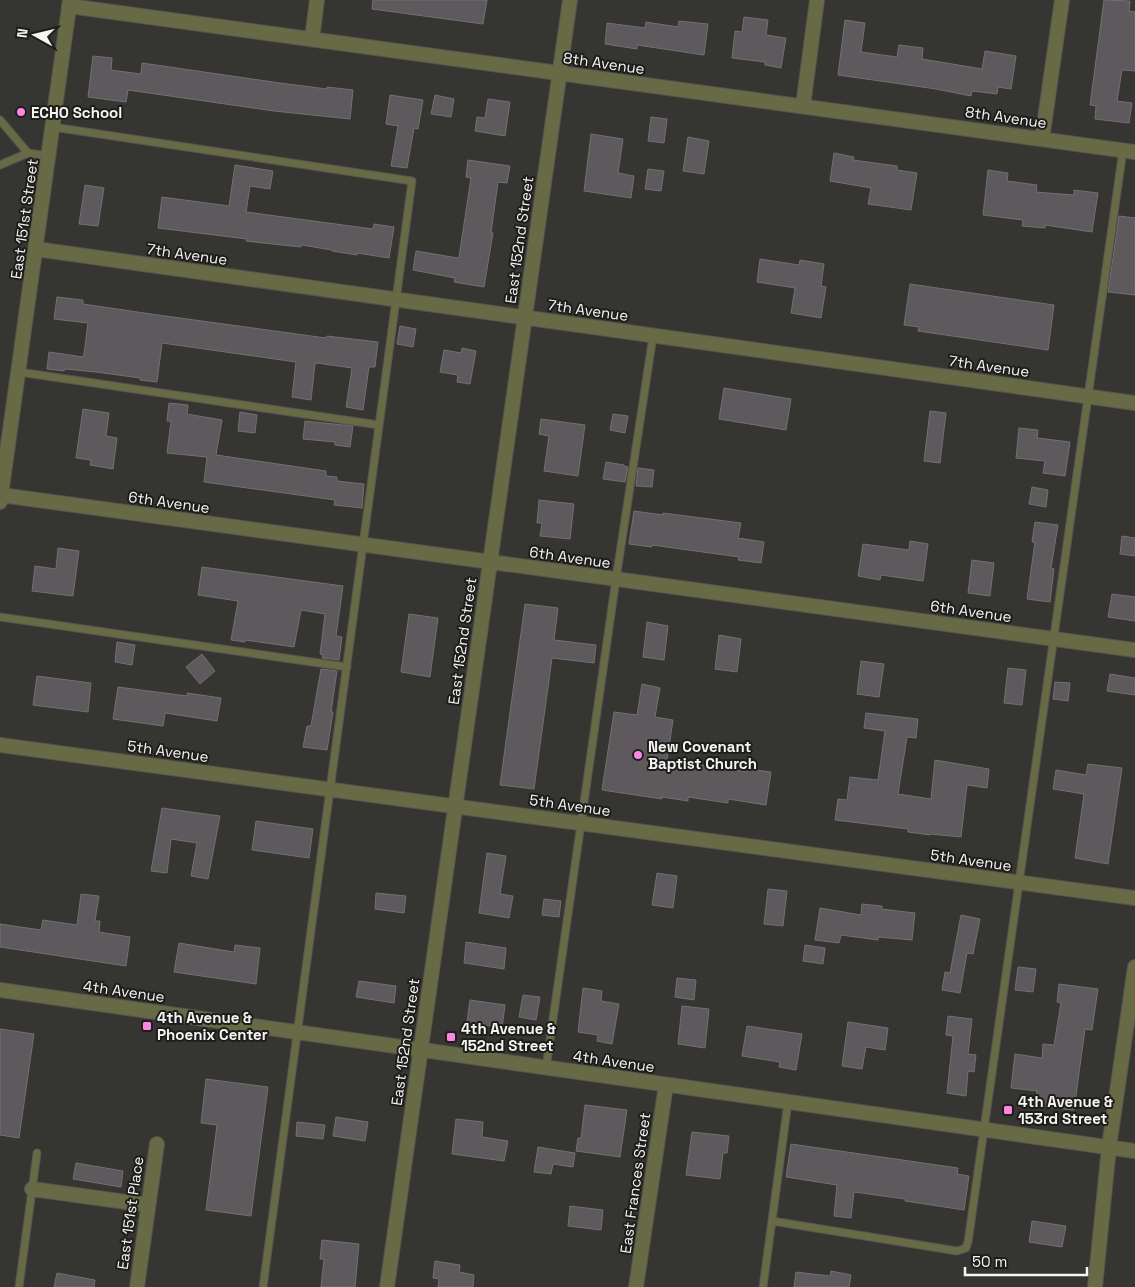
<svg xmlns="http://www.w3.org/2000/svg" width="1135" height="1287" viewBox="0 0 1135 1287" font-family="'Space Grotesk',sans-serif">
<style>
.building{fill:#5d595c;stroke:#746f73}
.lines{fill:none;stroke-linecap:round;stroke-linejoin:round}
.lane-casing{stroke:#545450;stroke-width:9}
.street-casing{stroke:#545450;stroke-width:16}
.lane{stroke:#676a44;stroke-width:7}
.street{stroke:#676a44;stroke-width:14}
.poi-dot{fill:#fc86e3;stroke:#1d1d1b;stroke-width:2}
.labels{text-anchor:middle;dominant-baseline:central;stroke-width:4;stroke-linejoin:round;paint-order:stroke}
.street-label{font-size:15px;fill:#f5f5f2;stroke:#1d1d1b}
.poi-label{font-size:15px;font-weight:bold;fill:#f5f5f2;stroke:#1d1d1b;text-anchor:start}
</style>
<rect width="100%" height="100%" fill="#353531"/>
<!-- building -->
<path class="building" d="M373,0H487L483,24L372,9Z
M1104,0L1130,1L1129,11L1135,12V71L1122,70L1117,101L1132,103L1129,123L1095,119L1096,106L1090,105Z
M744,17L768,20L766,35L786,38L781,68L765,65V62L732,58L735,31L742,32Z
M845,20L865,23L861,52L897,57L899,45L923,48L922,59L982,69L985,51L1016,56L1011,89L998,87L997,94L972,91L971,96L936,89L838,75Z
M679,21L708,24L704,55L637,45V49L605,44L607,23L645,28L646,22L678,27Z
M93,56L112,58L111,70L141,74L142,63L280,83L327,89V87L353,90L350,119L274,111L128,90L126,102L88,97Z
M390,95L423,100L418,129L414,128L407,168L391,166L398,126L386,124Z
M435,95L454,99L451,117L431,114Z
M488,99L510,102L505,136L475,131L477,117L485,118Z
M651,117L667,119L664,143L648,141Z
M591,134L623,139L618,173L634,176L631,198L584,191Z
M688,137L709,141L704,174L683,171Z
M834,153L854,157L853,160L897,166V170L917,173L911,210L868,204L871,188L830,181Z
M468,160L510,166L507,183L498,182L491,233H493L484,287L454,282L455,278L413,270L416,251L458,258L459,257L471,178L466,177Z
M235,165L273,171L270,189L250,186L246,212L373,229L374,224L394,227L389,258L357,253V255L332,251V250L302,245L301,247L272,244L246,241L247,239L158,228L162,197L229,206Z
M648,169L664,171L661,191L645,189Z
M988,170L1008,173L1007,181L1037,185L1036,192L1074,195V190L1098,193L1092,232L1045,225V228L1022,226L1023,220L983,215Z
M85,185L104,188L98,226L79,224Z
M1119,216L1135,218V295L1108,292Z
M760,259L799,265L800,260L824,264L821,286L826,287L821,318L791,313L795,288L757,282Z
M910,284L1054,305L1048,350L918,331L919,327L904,325Z
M57,297L83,300V304L151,314L326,338L327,336L378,342L375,367H369L363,410L346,407L352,368L317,363L315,364L311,400L292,397L296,362L162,343L157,382L140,380V378L96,372L65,369L64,371L47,369L49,352L83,357L84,354L88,323L54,319Z
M400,326L416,329L413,347L397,344Z
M462,348L476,351L470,384L457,382L458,375L440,372L444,350L461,353Z
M724,388L791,399L786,430L719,419Z
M169,403L188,405L187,414L222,420L216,455L326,471V476L337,477V481L364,484L362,508L334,505L335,500L204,482L207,457L167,453L171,421H167Z
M83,409L109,413L106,436L117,438L113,469L90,465L91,460L76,458Z
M930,411L946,413L940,463L924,461Z
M240,412L257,415L255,433L238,431Z
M613,414L628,416L625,433L610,430Z
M541,419L585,425L578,476L544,471L549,436L539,434Z
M305,421L353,426L350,447L335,445V442L303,439Z
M1019,428L1038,430L1037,438L1070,442L1065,476L1043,473L1045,461L1016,458Z
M606,462L624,465V466L628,467L625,482L603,479Z
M638,468L654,470L652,487L636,486Z
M1032,487L1048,490L1046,507L1029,504Z
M539,500L574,504L570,539L540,536L542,523H537Z
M634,511L663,515V513L741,523L738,538L764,542L761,563L738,560L739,557L652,545V547L629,544Z
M1035,522L1058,525L1051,568L1054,569L1050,602L1027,599L1035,542H1032Z
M1122,536L1135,538V556L1120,554Z
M910,541L928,544L923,581L881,575L880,580L858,576L863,544L909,550Z
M58,548L79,551L73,596L32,591L35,566L56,569Z
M972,560L994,563L990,596L968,593Z
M202,567L343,586L336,636L342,637L339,660L322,658L323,655L320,654L325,614L301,610L294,647L245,640V642L231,640L238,601L198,595Z
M1112,594L1135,597V621L1108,617Z
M525,604L558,608L554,640L596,645L594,663L552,658L534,789L500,785Z
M409,614L438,618L430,677L401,672Z
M647,622L668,626L664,660L643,657Z
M719,635L741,639L737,672L715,669Z
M117,642L135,645L132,665L115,662Z
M202,654L215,671L200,684L186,667Z
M861,661L884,664L879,697L857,694Z
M1008,668L1026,670L1022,705L1004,703Z
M321,669L337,671L331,712H333L327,750L303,747L307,726H311Z
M1110,674L1135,678V695L1107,691Z
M37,676L91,683L88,712L33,705Z
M1055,682L1070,683L1068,701L1053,699Z
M642,684L660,688L655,717L673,720L667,760L748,772V769L771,772L766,805L728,799V803L688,797V801L662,797V799L602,790L614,712L637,715Z
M118,687L187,696V693L221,698L217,721L165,713L163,726L113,719Z
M866,713L918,719L916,738L907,737L898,794L931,799L935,760L989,769L987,788L967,785L961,837L930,834V835L908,832V829L835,820L838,799L847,800L850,777L878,780L885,731L864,728Z
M1088,764L1122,768L1108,864L1075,858L1084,794L1053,789L1056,770L1086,775Z
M162,808L220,816L208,879L191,876L197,843L171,839L167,873L151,871Z
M256,821L313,829L309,858L252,850Z
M487,853L506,856L500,894L513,896L509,918L479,913Z
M657,873L677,876L673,908L652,905Z
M768,889L787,891L783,926L764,924Z
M376,893L406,896L404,913L375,909Z
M81,894L99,896L95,921H100L99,932L130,937L126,966L0,947V924L41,930L43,920L77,925Z
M544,899L561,901L559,917L542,915Z
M862,904L882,906V909L915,913L912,940L878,937V940L841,935L839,943L815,940L820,908L861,915Z
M961,915L980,919L973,954L967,953L960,993L942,990L945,972L950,973Z
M466,942L506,948L504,969L464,963Z
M179,943L234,952L235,945L260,948L256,984L174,972Z
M805,945L825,948L823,964L803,961Z
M1018,967L1036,969L1033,992L1015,990Z
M677,978L696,980L694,1000L675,997Z
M359,981L396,986L394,1003L356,997Z
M1059,984L1098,989L1092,1030L1085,1029L1074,1110L1035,1106L1037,1091L1011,1088L1015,1054L1042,1058L1043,1044L1054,1045L1061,1003L1057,1002Z
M583,988L602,991L601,1001L619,1004L612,1044L597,1041L598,1035L578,1032Z
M523,995L540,997L536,1020L519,1017Z
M470,1000L505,1005L502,1028L467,1022Z
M682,1006L709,1009L705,1048L678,1044Z
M948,1016L972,1019L968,1054L976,1055L974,1072L968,1071L966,1096L947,1093L953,1036L946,1035Z
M848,1022L888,1028L885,1050L866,1047L862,1069L842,1066Z
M747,1026L802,1034L796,1070L779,1067L780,1062L742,1056Z
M0,1029L34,1034L19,1138L0,1135Z
M206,1079L268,1087L251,1216L206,1210L217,1125L201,1123Z
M585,1105L627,1110L620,1157L576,1151L578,1138H581Z
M336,1117L368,1122L365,1141L333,1136Z
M456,1119L483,1122L482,1137L508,1141L504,1161L452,1154Z
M297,1122L325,1125L323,1139L296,1136Z
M692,1132L729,1136L727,1153H723L720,1179L686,1175Z
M791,1144L958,1168L957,1174L969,1176L964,1210L905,1201V1199L854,1192L851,1218L834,1216L837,1185L786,1177Z
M538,1147L575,1153L573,1167L553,1164L551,1174L534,1172Z
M76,1163L123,1171L121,1187L73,1179Z
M570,1206L603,1210L601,1230L568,1226Z
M1032,1221L1066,1226L1062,1247L1029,1242Z
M322,1240L359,1244L355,1287H321L324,1259H320Z
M435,1261L460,1265L459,1272L474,1275L473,1287H438L439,1279L433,1278Z
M831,1271L851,1275L849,1287H794L796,1272L830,1276Z
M57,1273L95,1280L94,1287H54Z"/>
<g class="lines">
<defs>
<path id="lane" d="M0,120L28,153L49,156
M53,127L412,181L263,1287
M0,165L28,153
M19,372L379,425
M0,617L347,667
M546,1068L616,579L653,336
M772,1221L957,1251L966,1248L968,1242L1123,150
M19,1287L37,1153
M763,1287L788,1102"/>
<path id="street" d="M69,6L1135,152
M312,39L317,0
M803,106L817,0
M1042,139L1062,0
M36,249L1135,403
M1,495L1135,650
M0,502L70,0
M0,745L1135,898
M0,990L1135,1151
M32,1189L148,1205
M137,1287L157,1144
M387,1287L570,0
M636,1287L666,1085
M1095,1287L1109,1147L1135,967"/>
</defs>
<!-- lane casing -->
<use href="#lane" class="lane-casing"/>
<!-- street casing -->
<use href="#street" class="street-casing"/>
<!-- lane -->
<use href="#lane" class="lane"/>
<!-- street -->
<use href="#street" class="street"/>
</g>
<!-- markers -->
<g class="poi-dot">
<circle cx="21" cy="112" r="5"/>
<circle cx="638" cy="755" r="5"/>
<rect x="142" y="1021" width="10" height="10" rx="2.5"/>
<rect x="446" y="1032" width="10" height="10" rx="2.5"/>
<rect x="1003" y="1105" width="10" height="10" rx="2.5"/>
</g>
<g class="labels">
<!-- street labels -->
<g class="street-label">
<text transform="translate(604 63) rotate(8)">8th Avenue</text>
<text transform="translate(1006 117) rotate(8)">8th Avenue</text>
<text transform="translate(24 219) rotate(-82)">East 151st Street</text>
<text transform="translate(519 240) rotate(-82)">East 152nd Street</text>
<text transform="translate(187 254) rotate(8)">7th Avenue</text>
<text transform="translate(588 310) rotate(8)">7th Avenue</text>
<text transform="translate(989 366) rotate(8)">7th Avenue</text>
<text transform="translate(169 502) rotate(8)">6th Avenue</text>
<text transform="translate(570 557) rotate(8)">6th Avenue</text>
<text transform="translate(971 611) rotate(8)">6th Avenue</text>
<text transform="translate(462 641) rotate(-82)">East 152nd Street</text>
<text transform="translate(168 751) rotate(8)">5th Avenue</text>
<text transform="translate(570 805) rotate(8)">5th Avenue</text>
<text transform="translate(971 860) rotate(8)">5th Avenue</text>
<text transform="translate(124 991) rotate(8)">4th Avenue</text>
<text transform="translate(405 1042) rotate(-82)">East 152nd Street</text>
<text transform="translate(614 1061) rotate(8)">4th Avenue</text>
<text transform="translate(635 1183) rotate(-82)">East Frances Street</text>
<text transform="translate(130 1213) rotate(-82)">East 151st Place</text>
</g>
<!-- poi labels -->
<g class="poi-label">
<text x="31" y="112">ECHO School</text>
<text x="648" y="746">New Covenant<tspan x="648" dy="17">Baptist Church</tspan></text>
<text x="157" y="1017">4th Avenue &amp;<tspan x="157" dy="17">Phoenix Center</tspan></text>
<text x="461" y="1028">4th Avenue &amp;<tspan x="461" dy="17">152nd Street</tspan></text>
<text x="1018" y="1101">4th Avenue &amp;<tspan x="1018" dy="17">153rd Street</tspan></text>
</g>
</g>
<!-- north arrow -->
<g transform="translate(35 35) rotate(278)" stroke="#1d1d1b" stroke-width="4" paint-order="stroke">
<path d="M0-4L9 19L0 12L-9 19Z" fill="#f5f5f2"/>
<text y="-8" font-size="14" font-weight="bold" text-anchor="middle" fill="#f5f5f2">N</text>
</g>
<!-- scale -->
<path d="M965 1267v8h122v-8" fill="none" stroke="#f5f5f2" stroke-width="2.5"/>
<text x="972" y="1267" font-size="15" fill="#f5f5f2" stroke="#1d1d1b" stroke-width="4" paint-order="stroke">50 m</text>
</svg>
